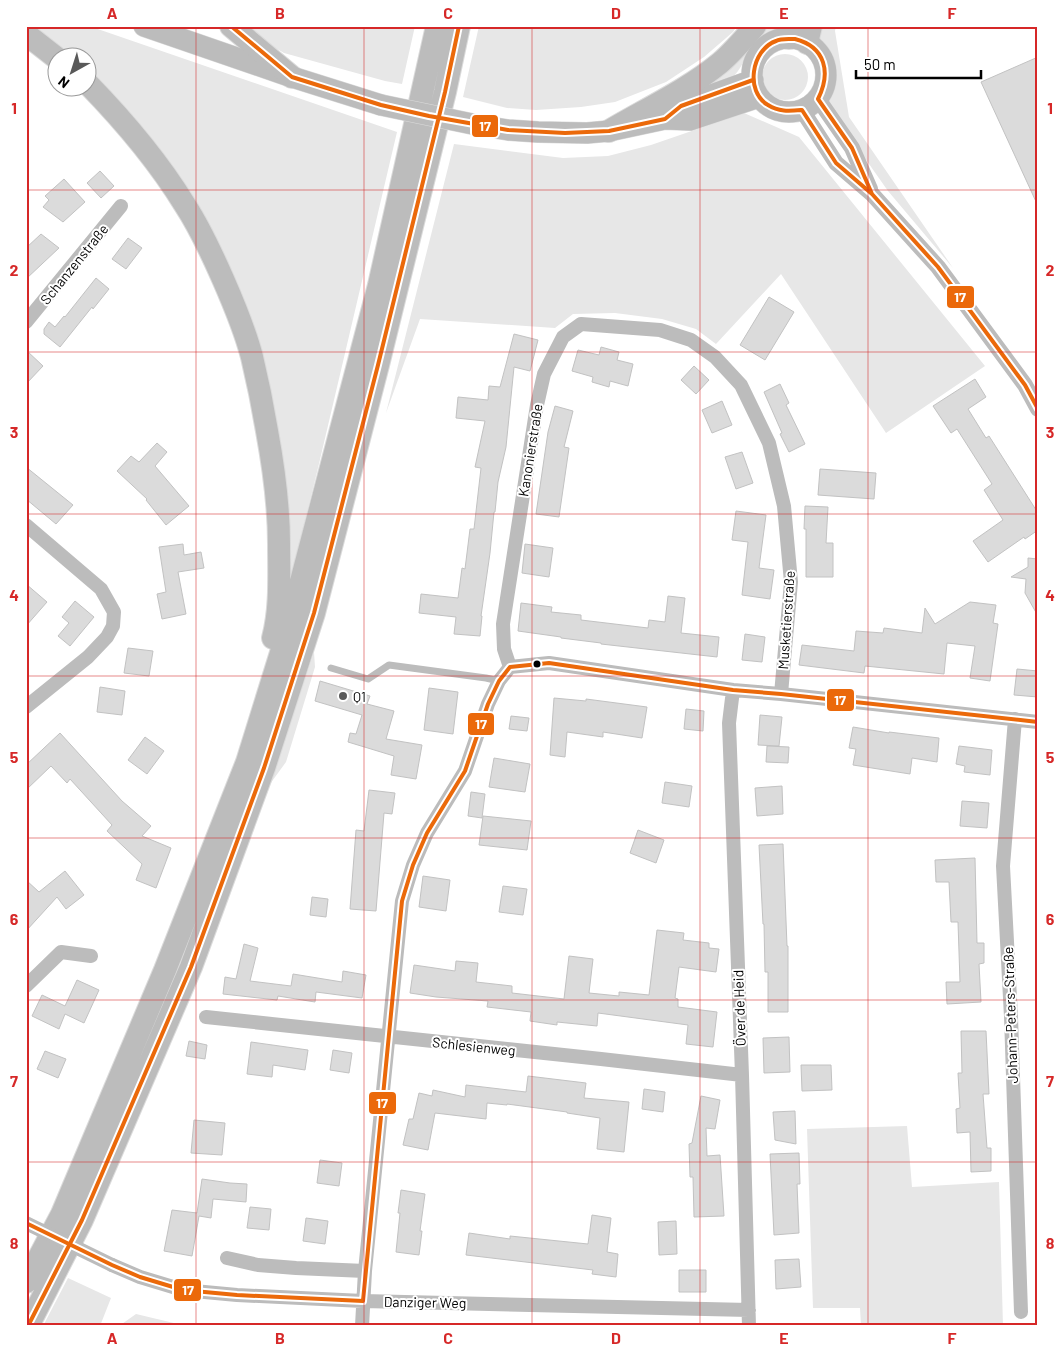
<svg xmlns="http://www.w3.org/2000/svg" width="1064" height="1352" viewBox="0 0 1064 1352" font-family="Barlow,sans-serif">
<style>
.green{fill:#e7e7e7}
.building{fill:#dbdbdb;stroke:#c2c2c2}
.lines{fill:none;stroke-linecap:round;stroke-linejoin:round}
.primary-casing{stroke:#dbdbdb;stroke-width:22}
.trunk-casing{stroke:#dbdbdb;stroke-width:24}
.service{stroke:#bcbcbc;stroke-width:7}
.minor{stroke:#bcbcbc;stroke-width:14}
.tertiary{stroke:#bcbcbc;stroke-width:16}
.primary{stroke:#bcbcbc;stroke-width:21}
.trunk{stroke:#bcbcbc;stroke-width:22}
.primary-bridge-casing{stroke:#dbdbdb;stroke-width:22;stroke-linecap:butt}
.minor-bridge{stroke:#bcbcbc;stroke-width:14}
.primary-bridge{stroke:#bcbcbc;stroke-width:21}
.bus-1-casing{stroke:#fff;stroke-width:8}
.bus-1{stroke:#eb690a;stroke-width:4}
.grid{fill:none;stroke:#d62828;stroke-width:1;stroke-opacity:0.55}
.bus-dot{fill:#000;stroke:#fff;stroke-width:2}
.poi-dot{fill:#595959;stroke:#fff;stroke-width:2}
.labels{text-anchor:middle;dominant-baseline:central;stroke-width:4;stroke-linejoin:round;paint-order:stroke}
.street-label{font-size:14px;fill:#000;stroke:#fff}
.poi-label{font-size:14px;fill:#000;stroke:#fff;text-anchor:start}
.line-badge{stroke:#fff;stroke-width:2}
.badge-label{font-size:14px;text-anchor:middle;font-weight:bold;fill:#fff}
.neatline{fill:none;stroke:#d62828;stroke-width:2}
.grid-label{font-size:16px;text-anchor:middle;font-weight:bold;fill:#d62828}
</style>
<rect width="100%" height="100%" fill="#fff"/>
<!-- green -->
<path class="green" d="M30,26H89L397,132L318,468L286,597L246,311L88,73V58L69,57L43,35Z
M243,26H415L402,84L385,81L284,53L258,38Z
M479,26H737L733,32L704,57L666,82L615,102L581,107L536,110L507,108L463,97Z
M766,26H780C775,36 763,38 755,45C747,52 744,63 738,71C729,84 710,86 696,90Z
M816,26H836L835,31L849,117L953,268L888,191L829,107L827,98L831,83L832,69L827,55L817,38Z
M762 77a23 23 0 1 1 46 0a23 23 0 1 1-46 0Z
M744,113L799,137L985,366L886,433L781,274L716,344L696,329L662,319L615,313L573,314L555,328L420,319L386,413L454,144L563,158L608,156L651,145Z
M314,652L315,667L286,762L270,784Z
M907,1126L912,1187L999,1182L1003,1326H861L860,1308H813L807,1129Z
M68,1278L111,1298L100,1326H43Z
M136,1314L178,1324L201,1326H119Z"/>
<!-- building -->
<path class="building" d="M1038,57V206L981,82Z
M100,171L114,186L101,198L87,183Z
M64,179L85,202L63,222L43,207L49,200L45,196Z
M41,234L59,248L26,279V248Z
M128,238L142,248L126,269L112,259Z
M96,278L109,289L93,309L92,307L60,347L44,334V329L49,322L55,327L64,316L65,317Z
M769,297L794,312L765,360L740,345Z
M514,334L538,340L530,371L514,367L506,447L498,482L495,512H494L490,553L481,616H482L480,636L454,634L456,617L419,613L421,594L458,598L462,568L465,569L470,529H474L481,468L475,467L485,421L456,418L458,397L488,400L489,386L500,387Z
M601,347L619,352L617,360L633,364L628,386L610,381L609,387L592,382L593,377L572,371L578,350L599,355Z
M26,350L43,366L26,384Z
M694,366L709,380L696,394L681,380Z
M975,379L986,397L968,409L986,438L989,436L1038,513V530L1025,539L1024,537L988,562L973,541L1003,520L984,490L992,484L957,429L951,433L933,406Z
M780,384L789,403L786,405L805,444L789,452L780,434L782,433L764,392Z
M722,401L732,425L712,433L702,410Z
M555,406L573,411L564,447L569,448L559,517L536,514L548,432Z
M157,443L167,452L155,466L189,506L166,525L146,500L147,499L117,471L131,456L139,462Z
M742,452L753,483L736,489L725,457Z
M26,467L73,505L56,524L26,499Z
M820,469L876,473L874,499L818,495Z
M805,506L828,507L826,543H833V577H806V529H804Z
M736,511L766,515L759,568L774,570L770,599L742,595L748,542L732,540Z
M183,544L184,555L201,552L204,568L178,572L186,614L162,619L157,594L166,592L159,547Z
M525,544L553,548L549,577L522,573Z
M1028,558L1038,559V616L1025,593L1026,579L1011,577L1028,567Z
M26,584L47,602L26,626Z
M668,596L685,598L681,633L719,637L717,657L601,644V643L561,638V637L518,631L521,603L552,607L551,612L581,615V620L648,628L649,620L665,622Z
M75,601L94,617L70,646L58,636L69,623L62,617Z
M970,602L996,605L993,623L998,624L990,681L970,678L975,646L947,643L944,674L865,666L864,673L799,665L802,645L854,651L856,631L883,633L884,628L922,633L925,608L935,624Z
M745,634L765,637L762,662L742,660Z
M128,648L153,651L149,676L124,673Z
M1017,669L1038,671V697L1014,695Z
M320,681L370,696L367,704L394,711L386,739L422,745L416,779L391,775L394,756L348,742L350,733L356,734L362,715L315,701Z
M100,687L125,691L122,715L97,712Z
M429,688L458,692L453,734L424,730Z
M554,698L586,701V699L647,707L642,738L603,732V737L567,732L565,757L550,755Z
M686,709L704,711L703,731L684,729Z
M760,715L782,717L779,746L758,745Z
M511,716L529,718L527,731L509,729Z
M853,727L889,733V732L939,738L937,762L912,758L910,774L853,765L856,749L849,748Z
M60,733L122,801L151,826L142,836L171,848L156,888L136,880L142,864L107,831L112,825L70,779L67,783L51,766L26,790V765Z
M145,737L164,751L147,774L128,760Z
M767,746L789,747L788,763L766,762Z
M959,746L992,750L990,775L964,772L965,766L956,764Z
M494,758L530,764L525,792L489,787Z
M665,782L692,786L689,807L662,803Z
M782,786L783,814L757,816L755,788Z
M369,790L395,793L392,814L384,813L376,911L350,909L356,830L364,831Z
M471,792L485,794L482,818L468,816Z
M962,801L989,803L987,828L960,826Z
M483,816L531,821L527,850L479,845Z
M638,830L664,840L656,863L630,853Z
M783,844L787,946H788V1012H768V972H765L764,924H763L759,845Z
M975,858L977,943H984V963L979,964L981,1002L947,1004L946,982H960L958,922H951L949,882H936L935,860Z
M65,871L84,895L66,909L57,897L26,931V880L39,892Z
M423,876L450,880L446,911L419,907Z
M503,886L527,889L523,915L499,912Z
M312,897L328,899L326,917L310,915Z
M657,930L684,933L683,940L709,943V948L719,949L716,972L679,967L675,998L678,999V1007L717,1012L713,1047L686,1044L688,1025L598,1013L597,1026L557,1022V1025L530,1021L531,1012L487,1007L488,1001L436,997L410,993L414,965L455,971L456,961L478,963L476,982L512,986V993L564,999L569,956L593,959L589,993L619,996V992L649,995Z
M244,944L258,948L250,981L291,986L293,974L342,982L343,971L366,975L362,998L316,992L315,1002L278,996L277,1000L223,994L225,977L236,979Z
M77,980L99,990L84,1023L65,1014L59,1029L32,1016L42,995L65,1006Z
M961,1031H986L989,1094H983L987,1148H991V1171L971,1172L970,1132L957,1133L956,1109L960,1108L958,1073H962Z
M789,1037L790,1072L764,1073L763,1038Z
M189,1041L207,1045L205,1059L186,1056Z
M251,1042L308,1050L305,1070L273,1065L272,1077L247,1074Z
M333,1050L352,1053L349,1073L330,1070Z
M45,1051L66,1059L58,1078L37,1069Z
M801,1065H831L832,1090L802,1091Z
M528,1076L586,1083L584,1098L629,1102L624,1152L597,1149L600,1118L567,1113V1112L507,1104V1105L487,1103L486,1119L435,1113L428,1150L403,1145L409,1119H413L419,1093L432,1096L433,1090L465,1097L466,1085L526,1092Z
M644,1089L665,1092L663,1112L642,1109Z
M701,1096L720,1100L715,1129L706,1128L707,1156L720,1155L724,1216L694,1217L693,1177H690L689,1144L692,1143Z
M795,1111L796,1144L775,1140L773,1112Z
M194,1120L225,1123L222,1155L191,1153Z
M799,1153L800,1184H797L799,1233L774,1235L770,1154Z
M320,1160L342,1163L339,1186L317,1183Z
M202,1179L230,1183L247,1184L246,1202L213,1199L211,1218L199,1216L192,1256L164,1251L172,1210L197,1213Z
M401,1190L425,1194L420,1231H422L419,1255L396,1252L400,1213H398Z
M250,1207L271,1209L269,1230L247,1228Z
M592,1215L611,1218L607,1252L618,1254L616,1277L592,1274L593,1270L466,1255L469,1233L510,1239V1236L588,1244Z
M306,1218L328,1221L325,1244L303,1241Z
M676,1221L677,1254L659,1255L658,1222Z
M799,1259L801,1287L776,1289L775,1260Z
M679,1270H706V1292H679Z"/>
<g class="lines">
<defs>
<path id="primary" d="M144,26L292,77L381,105
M752 75a37 37 0 1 1 74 0a37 37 0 1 1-74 0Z
M665,119L681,106L753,80
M477,125L508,130L538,132L587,133L609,131L665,119L690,120L759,97"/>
<path id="trunk" d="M231,26L292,77
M26,34L58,59
M789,38L791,26
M807,43L811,26
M88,84C124,121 158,161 185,205C200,228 212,254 223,279C234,304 245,330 252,357C258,382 263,407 267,431C274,469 279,506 279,544C279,575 281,608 273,638
M609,131C646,109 687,90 720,63C733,52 744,39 755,26
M26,1282L62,1214L165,970L247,762L289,627L379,285L437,26
M28,1326L82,1220L191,967L264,768L314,613L378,365L445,92L459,26"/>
</defs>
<!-- primary casing -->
<use href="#primary" class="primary-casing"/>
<!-- trunk casing -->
<use href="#trunk" class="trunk-casing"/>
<!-- service -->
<path class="service" d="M331,668L368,679L389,665L486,678L499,681"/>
<!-- minor -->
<path class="minor" d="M26,322L121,206
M26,525L101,589L114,612L113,626L107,637L88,657L26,707
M510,667L504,649L503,624L537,405L544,374L563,337L581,324L660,330L691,340L715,357L741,385L769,443L784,506L791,582L781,694
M733,690L729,723L742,1075L749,1326
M1015,719L1003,866L1011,1017L1021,1312
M26,986L61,952L91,956
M206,1017L601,1059L742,1075
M227,1258L258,1265L296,1268L365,1271
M112,1265L140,1277L183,1290L237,1295L363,1301L749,1310
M362,1326L365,1271L402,901L413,865L427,833L465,771L488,704L499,681L510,667L549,663L733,690L781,694L1038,722"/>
<!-- tertiary -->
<path class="tertiary" d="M818,99L852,148L870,189
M802,110L836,163L872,194L938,267L1025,385L1038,409"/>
<!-- primary -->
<use href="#primary" class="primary"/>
<!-- trunk -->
<use href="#trunk" class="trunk"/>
<defs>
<path id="primary-bridge" d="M381,105L477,125"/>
</defs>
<!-- primary-bridge casing -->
<use href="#primary-bridge" class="primary-bridge-casing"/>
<!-- minor-bridge -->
<path class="minor-bridge" d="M26,1223L112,1265"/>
<!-- primary-bridge -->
<use href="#primary-bridge" class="primary-bridge"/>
<defs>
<path id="bus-1" d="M231,26L292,77L381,105L429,116L508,130L565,133L609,131L665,119L681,106L753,80
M795,39C826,47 831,73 818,99L852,148L872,194L836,163L802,110C789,111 779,112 768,105C745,92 751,50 776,41C781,38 789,39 795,39Z
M872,194L938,267L1025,385L1038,409
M26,1223L112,1265L140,1277L183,1290L237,1295L363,1301
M363,1301L402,901L413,865L427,833L465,771L488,704L499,681L510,667L549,663L733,690L781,694L1038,722
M28,1326L82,1220L191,967L264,768L314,613L378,365L445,92L459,26"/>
</defs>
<!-- bus-1 casing -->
<use href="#bus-1" class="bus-1-casing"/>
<!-- bus-1 -->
<use href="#bus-1" class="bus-1"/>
</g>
<!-- grid -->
<path class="grid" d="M196,26V1326M364,26V1326M532,26V1326M700,26V1326M868,26V1326M26,190H1038M26,352H1038M26,514H1038M26,676H1038M26,838H1038M26,1000H1038M26,1162H1038"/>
<!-- markers -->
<circle class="bus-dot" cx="537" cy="664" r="4.5"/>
<circle class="poi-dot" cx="343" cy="696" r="5"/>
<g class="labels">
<!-- street labels -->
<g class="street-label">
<text transform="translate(74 264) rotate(-51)">Schanzenstraße</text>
<text transform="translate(530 450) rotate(-81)">Kanonierstraße</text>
<text transform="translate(786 620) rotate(-86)">Musketierstraße</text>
<text transform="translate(739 1008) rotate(-92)">Över de Heid</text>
<text transform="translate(1010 1015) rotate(-92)">Johann-Peters-Straße</text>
<text transform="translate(474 1046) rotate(6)">Schlesienweg</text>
<text transform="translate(425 1302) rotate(1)">Danziger Weg</text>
</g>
<!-- poi labels -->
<g class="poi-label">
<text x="353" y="696">Q1</text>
</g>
</g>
<g class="line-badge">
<rect x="471" y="114" width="28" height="24" rx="5" fill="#eb690a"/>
<rect x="946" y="285" width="29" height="24" rx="5" fill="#eb690a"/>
<rect x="826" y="688" width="29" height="24" rx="5" fill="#eb690a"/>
<rect x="467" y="712" width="28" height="24" rx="5" fill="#eb690a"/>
<rect x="368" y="1091" width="29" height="24" rx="5" fill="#eb690a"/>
<rect x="173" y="1278" width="29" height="24" rx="5" fill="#eb690a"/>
</g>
<g class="badge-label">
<text x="485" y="131">17</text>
<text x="960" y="302">17</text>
<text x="840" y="705">17</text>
<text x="481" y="729">17</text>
<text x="382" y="1108">17</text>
<text x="188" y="1295">17</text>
</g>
<!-- border -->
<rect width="1064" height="1352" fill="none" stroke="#ffffff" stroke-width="55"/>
<!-- north arrow -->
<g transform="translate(72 72) rotate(219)"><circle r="24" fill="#ffffff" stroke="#999999"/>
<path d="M0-4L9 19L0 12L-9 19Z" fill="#595959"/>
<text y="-8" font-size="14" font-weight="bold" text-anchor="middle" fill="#000000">N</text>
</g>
<!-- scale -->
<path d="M856 70v8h125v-8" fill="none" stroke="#000000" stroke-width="2.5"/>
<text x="864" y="70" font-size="15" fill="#000000" stroke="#ffffff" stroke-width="4" paint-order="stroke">50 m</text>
<rect x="28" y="28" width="1008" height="1296" class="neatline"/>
<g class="grid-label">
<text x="112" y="19">A</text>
<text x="280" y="19">B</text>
<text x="448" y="19">C</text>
<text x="616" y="19">D</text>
<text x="784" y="19">E</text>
<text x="952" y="19">F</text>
<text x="14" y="114">1</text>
<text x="1050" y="114">1</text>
<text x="14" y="276">2</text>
<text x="1050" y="276">2</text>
<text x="14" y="438">3</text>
<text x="1050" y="438">3</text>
<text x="14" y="601">4</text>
<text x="1050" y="601">4</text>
<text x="14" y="763">5</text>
<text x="1050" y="763">5</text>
<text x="14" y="925">6</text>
<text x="1050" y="925">6</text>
<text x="14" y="1087">7</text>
<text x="1050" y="1087">7</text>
<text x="14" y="1249">8</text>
<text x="1050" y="1249">8</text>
<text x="112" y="1344">A</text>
<text x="280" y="1344">B</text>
<text x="448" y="1344">C</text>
<text x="616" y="1344">D</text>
<text x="784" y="1344">E</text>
<text x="952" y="1344">F</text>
</g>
</svg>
